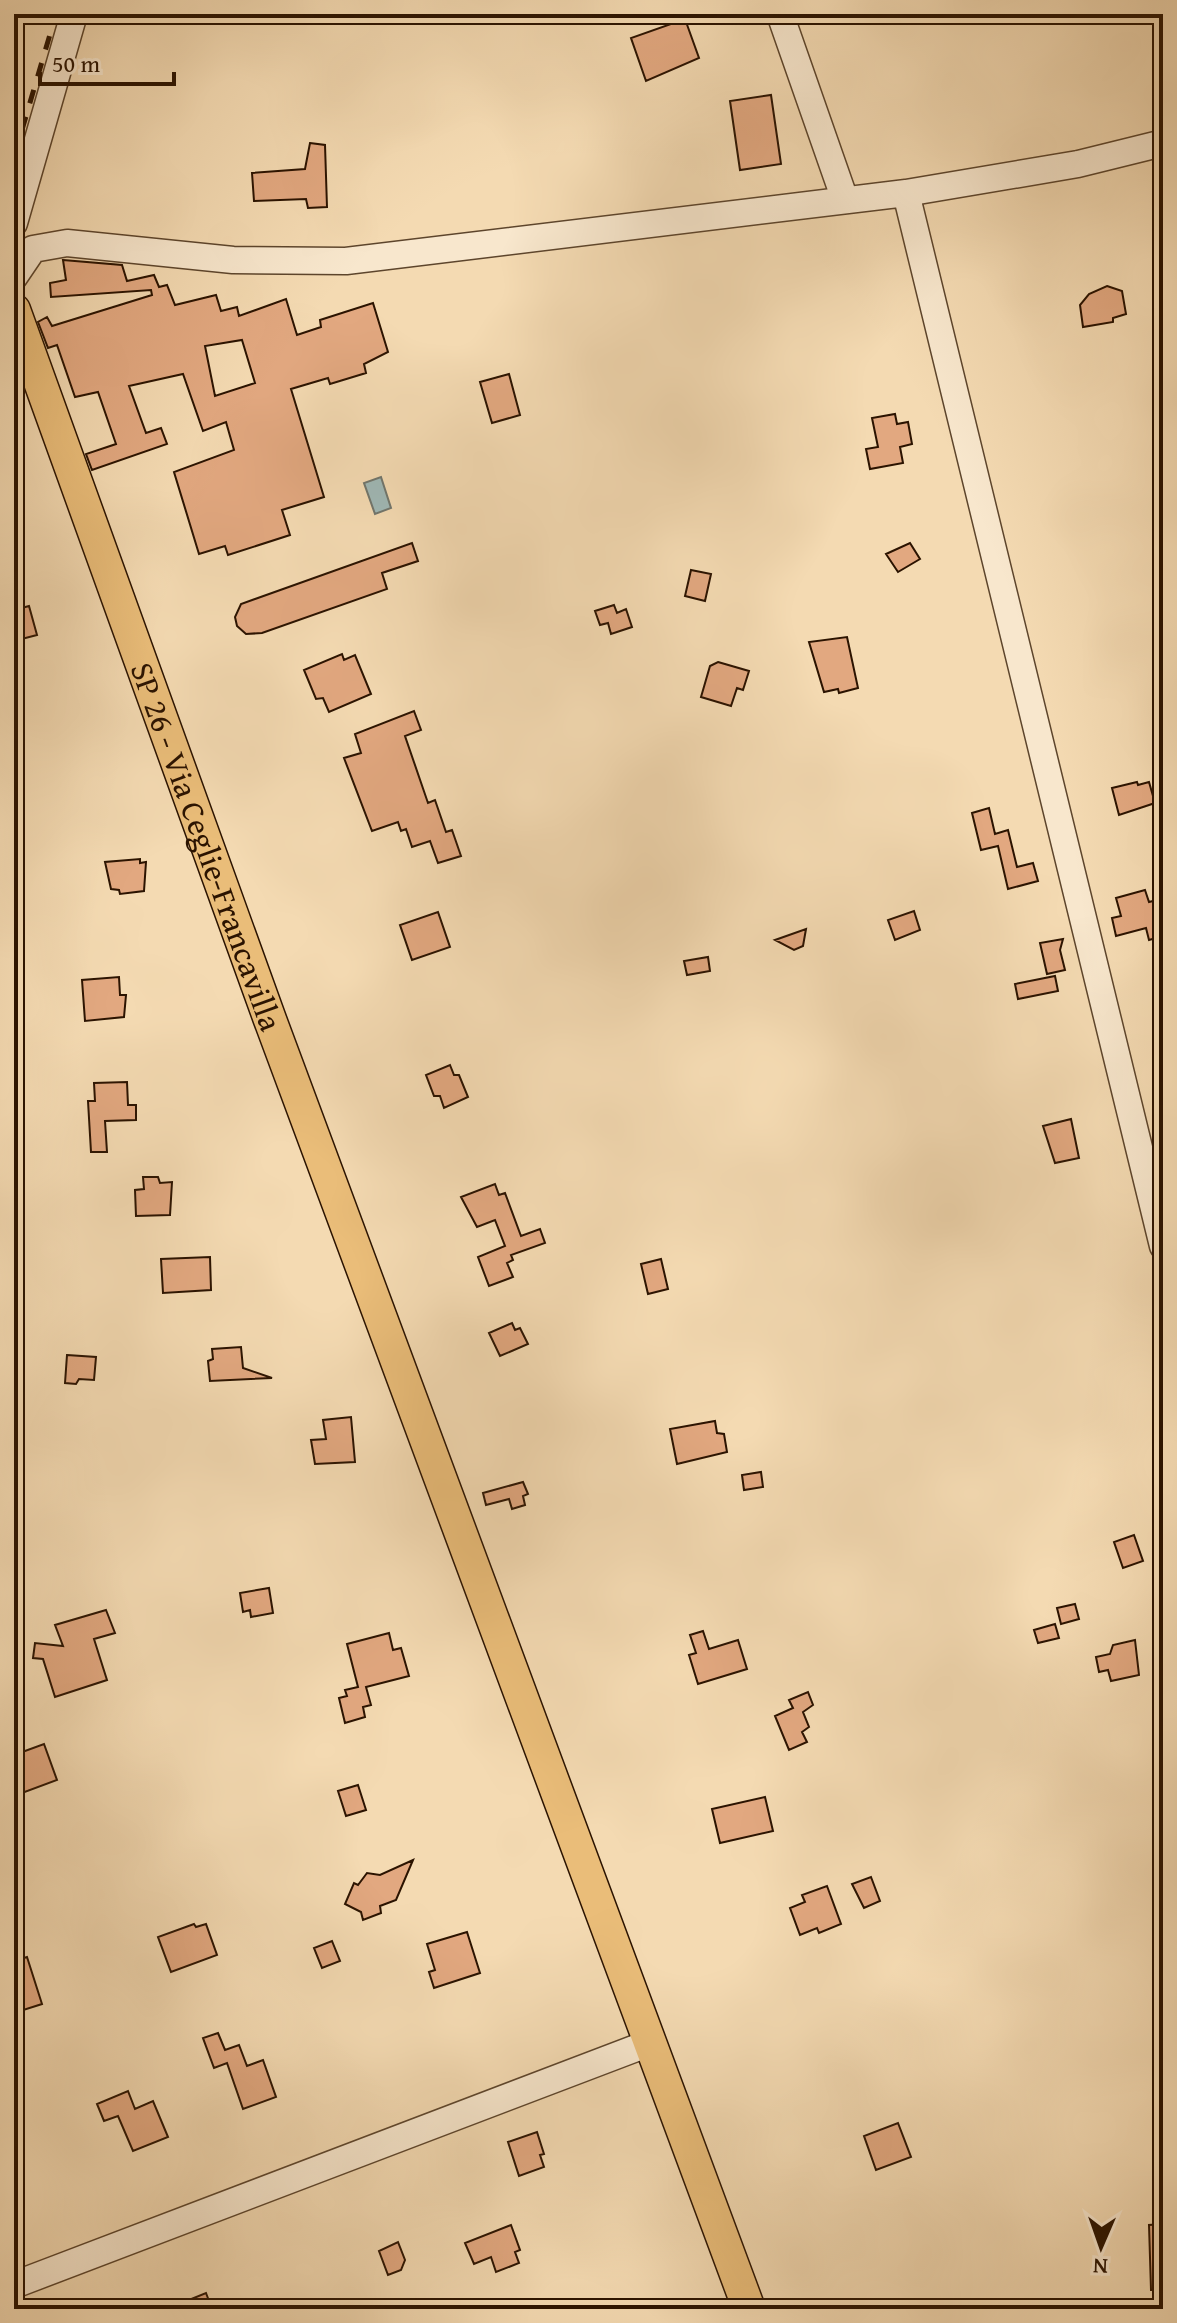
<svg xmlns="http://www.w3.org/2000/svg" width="1177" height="2323" viewBox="0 0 1177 2323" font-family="'Gentium Book Plus',serif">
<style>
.water{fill:#9fb8b6;stroke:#71766d;stroke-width:2}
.building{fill:#e2a880;stroke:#2b1300;stroke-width:2;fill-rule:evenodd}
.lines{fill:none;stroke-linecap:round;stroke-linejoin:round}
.minor-casing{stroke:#5d452c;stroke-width:29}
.major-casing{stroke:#2b1300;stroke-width:35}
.minor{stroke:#f8e7cd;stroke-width:26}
.major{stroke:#eabd79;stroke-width:32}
.rail{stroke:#2b1300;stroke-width:5;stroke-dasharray:14 14;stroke-linecap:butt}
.labels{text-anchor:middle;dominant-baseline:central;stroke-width:8;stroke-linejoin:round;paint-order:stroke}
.street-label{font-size:32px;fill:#2b1300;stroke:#f8e7cd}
</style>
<rect width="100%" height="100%" fill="#f4dab2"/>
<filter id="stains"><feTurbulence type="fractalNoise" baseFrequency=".0025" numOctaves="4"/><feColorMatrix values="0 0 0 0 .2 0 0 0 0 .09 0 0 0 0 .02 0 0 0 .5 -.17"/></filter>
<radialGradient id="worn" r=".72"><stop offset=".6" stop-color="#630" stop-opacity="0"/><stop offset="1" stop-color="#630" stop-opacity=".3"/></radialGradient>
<!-- water -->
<path class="water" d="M381,477L391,508L375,514L364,483Z"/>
<!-- building -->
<path class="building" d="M685,19L699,58L646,81L631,38Z
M771,95L781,164L740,170L730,101Z
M310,143L325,145L327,207L308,208L306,199L254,201L252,173L305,169Z
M63,260L122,265L127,281L154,275L159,287L167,285L175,305L216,295L221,311L237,307L239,316L286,299L297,335L321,327L320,320L373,303L388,352L364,364L366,373L330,384L328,378L291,389L324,497L282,510L290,535L228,555L225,546L199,554L174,472L234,450L226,422L203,431L183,374L129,386L146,433L161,428L167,444L92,470L86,454L116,444L98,392L75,397L57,345L48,348L38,322L47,317L52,326L152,295L151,290L51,297L50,283L66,280ZM242,340L255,383L215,396L205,346Z
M1107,286L1122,291L1126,314L1113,318V322L1083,327L1080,305L1089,294Z
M509,374L520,415L492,423L480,382Z
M895,414L897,424L908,422L912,444L900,447L903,463L870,469L866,449L878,447L872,418Z
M412,543L418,561L382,573L387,589L262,633L246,634L237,626L235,617L241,604Z
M910,543L920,559L898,572L886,554Z
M691,570L711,574L705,601L685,596Z
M614,605L617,613L626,609L632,627L611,634L608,623L600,625L595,611Z
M29,606L37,635L14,641V610Z
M847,637L858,688L839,693L838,689L824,692L809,642Z
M342,654L344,660L355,655L371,694L329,712L323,698L316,699L304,670Z
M718,662L749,671L743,690L737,688L731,706L701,697L710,666Z
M414,711L421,730L405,736L428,803L435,800L446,832L452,830L461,856L438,863L430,841L412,847L406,829L401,831L398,822L372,831L344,758L361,753L355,734Z
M1137,782L1138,785L1149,782L1155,803L1119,815L1112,788Z
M989,808L995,834L1008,830L1017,867L1033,863L1038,881L1008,889L998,846L981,850L972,813Z
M140,859V863L146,862L144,891L120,894L119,890L111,889L105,862Z
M1145,890L1149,902L1153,901L1163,936L1149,940L1146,928L1116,936L1112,918L1121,916L1116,898Z
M914,911L920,930L895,940L888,920Z
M438,912L450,947L412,960L400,925Z
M806,929L803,946L794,950L775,940Z
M1063,939L1060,950L1065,970L1047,974L1040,943Z
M708,957L710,971L687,975L684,961Z
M1055,976L1058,991L1018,999L1015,984Z
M119,977L120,995H126L124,1017L85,1021L82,980Z
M450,1065L454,1075H459L468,1097L444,1108L440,1096H434L426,1075Z
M127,1082L128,1105H136V1120L105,1121L107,1152H91L88,1101H95L94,1083Z
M1071,1119L1079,1158L1055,1163L1043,1126Z
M143,1177H158L160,1183L172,1182L170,1215L136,1216L135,1190L144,1189Z
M495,1184L499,1195L505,1193L521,1236L540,1229L545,1243L511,1255L513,1260L507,1263L513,1277L489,1286L478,1257L505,1246L495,1220L477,1227L461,1197Z
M210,1257L211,1290L163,1293L161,1259Z
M661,1259L668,1289L648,1294L641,1264Z
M512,1323L515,1330L520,1328L528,1344L500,1356L489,1333Z
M241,1347L243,1368L272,1378L210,1381L208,1361L213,1359L212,1349Z
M67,1355L96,1357L94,1380L79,1379L76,1384L65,1383Z
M351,1417L355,1462L315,1464L311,1440L326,1439L323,1420Z
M715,1421L717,1433L724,1434L727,1452L677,1464L670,1429Z
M761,1472L763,1487L744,1490L742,1475Z
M523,1482L528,1494L523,1496L525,1505L512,1509L509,1499L486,1505L483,1493Z
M1134,1535L1143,1561L1123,1568L1114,1542Z
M269,1588L273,1613L251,1617L250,1610L243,1612L240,1593Z
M1075,1604L1079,1619L1061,1624L1057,1608Z
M106,1610L115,1633L94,1639L107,1680L55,1697L43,1659L33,1658L35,1643L63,1646L55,1625Z
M1055,1624L1059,1638L1038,1643L1034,1630Z
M703,1631L709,1649L738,1640L747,1669L698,1684L689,1655L696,1653L690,1635Z
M389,1633L393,1650L401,1648L409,1676L366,1687L371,1705L363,1707L365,1717L345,1723L339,1698L347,1696L345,1690L358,1687L347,1644Z
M1135,1640L1139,1675L1111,1681L1108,1670L1099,1672L1096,1657L1110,1654L1113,1645Z
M808,1692L813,1705L803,1712L809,1727L802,1732L807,1742L789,1750L775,1716L793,1708L789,1700Z
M44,1744L57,1780L22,1793L14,1771V1755Z
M358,1785L366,1810L346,1816L338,1791Z
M765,1797L773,1831L720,1843L712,1809Z
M413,1860L396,1900L380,1906L381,1913L363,1920L361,1912L345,1904L354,1883L358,1885L367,1873L380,1875Z
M871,1877L880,1901L864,1908L852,1884Z
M827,1886L841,1924L819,1933L817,1928L800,1935L790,1908L805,1902L802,1895Z
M194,1924L196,1927L206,1924L217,1955L171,1972L158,1937Z
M467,1932L480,1973L434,1988L429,1972L435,1970L427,1944Z
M332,1941L340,1961L322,1968L314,1948Z
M27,1957L42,2004L14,2013V1961Z
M218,2033L225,2050L239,2045L247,2066L263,2060L276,2097L243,2109L227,2063L214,2068L203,2038Z
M128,2091L135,2109L153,2101L168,2137L133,2151L118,2116L104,2121L97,2104Z
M898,2123L911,2157L876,2170L864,2136Z
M537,2132L544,2154L540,2155L544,2167L519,2176L508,2142Z
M1163,2224V2290H1151L1149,2225Z
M511,2225L520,2250L515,2252L519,2263L496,2272L491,2257L474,2264L465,2243Z
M398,2242L405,2260L401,2270L388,2275L379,2251Z
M206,2293L212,2309H169V2308Z"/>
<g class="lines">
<defs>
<path id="minor" d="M780,14L845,200
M906,193L1163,1246
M14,223L74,14
M14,277L33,249L67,243L233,260L346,261L906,193L1078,164L1163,143
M14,2285L652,2042"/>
<g id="major">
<path id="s1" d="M14,310L269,1017L749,2309"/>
</g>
</defs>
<!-- minor casing -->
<use href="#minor" class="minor-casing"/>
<!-- major casing -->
<use href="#major" class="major-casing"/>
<!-- minor -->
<use href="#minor" class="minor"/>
<!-- major -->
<use href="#major" class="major"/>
<!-- rail -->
<path class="rail" d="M14,157L56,14"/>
</g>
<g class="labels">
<!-- street labels -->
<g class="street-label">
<text stroke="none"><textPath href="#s1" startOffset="570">SP 26 - Via Ceglie-Francavilla</textPath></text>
</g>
</g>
<!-- margin -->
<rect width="1177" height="2323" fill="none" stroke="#f4dab2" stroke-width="48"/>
<rect x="16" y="16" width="1145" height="2291" fill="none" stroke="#2b1300" stroke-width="4"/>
<rect x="24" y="24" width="1129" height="2275" fill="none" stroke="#2b1300" stroke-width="2"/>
<!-- north arrow -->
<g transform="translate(1101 2247) rotate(182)" stroke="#f8e7cd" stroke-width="6" paint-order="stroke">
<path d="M0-6L14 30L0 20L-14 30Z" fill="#2b1300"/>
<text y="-12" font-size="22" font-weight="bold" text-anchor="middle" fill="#2b1300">N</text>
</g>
<!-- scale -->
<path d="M40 72v12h134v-12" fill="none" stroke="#2b1300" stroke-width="4"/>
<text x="52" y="72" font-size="24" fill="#2b1300" stroke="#f8e7cd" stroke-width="6" paint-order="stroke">50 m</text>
<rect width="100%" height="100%" filter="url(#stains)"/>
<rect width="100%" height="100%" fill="url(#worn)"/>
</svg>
